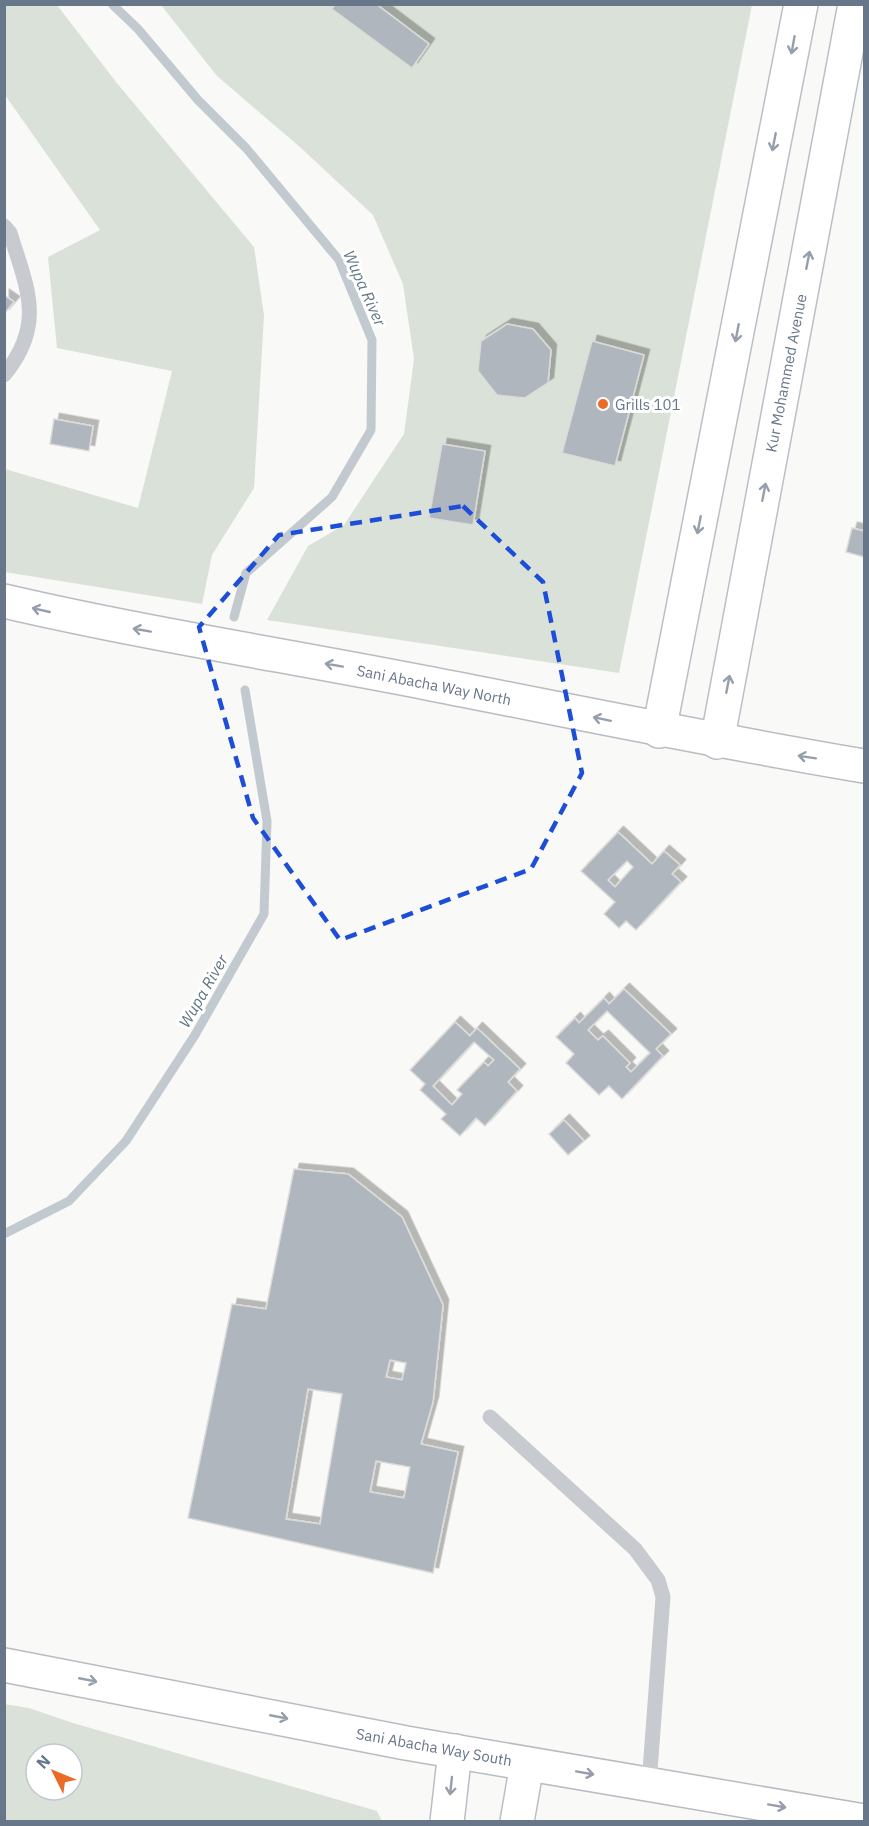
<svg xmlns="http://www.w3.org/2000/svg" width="869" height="1826" viewBox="0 0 869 1826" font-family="'IBM Plex Sans',sans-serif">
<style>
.green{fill:#dae1d8;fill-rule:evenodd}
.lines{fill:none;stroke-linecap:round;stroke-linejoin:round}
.stream{stroke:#c2cad0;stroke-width:9}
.building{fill:#b0b6be;stroke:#dbdbd9;stroke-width:1.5;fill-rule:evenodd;filter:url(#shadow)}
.secondary-casing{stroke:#bbbfc5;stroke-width:36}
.highway-casing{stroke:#b9bcc0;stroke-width:36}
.lane{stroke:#c7cace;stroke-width:15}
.secondary{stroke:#fff;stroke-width:33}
.highway{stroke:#fff;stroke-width:33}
.oneway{stroke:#959fac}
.marked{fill:none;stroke:#1d4ed8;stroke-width:4.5;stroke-dasharray:12 8;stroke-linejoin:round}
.poi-dot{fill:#ea6a26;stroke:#fff;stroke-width:2}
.labels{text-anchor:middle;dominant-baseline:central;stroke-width:6;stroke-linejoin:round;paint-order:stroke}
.street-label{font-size:15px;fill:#677689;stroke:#fff}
.poi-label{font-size:15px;fill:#677689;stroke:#fff;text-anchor:start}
.water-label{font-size:16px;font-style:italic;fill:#637784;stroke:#fff}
</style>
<defs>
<filter id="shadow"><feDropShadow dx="5.5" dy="-5.5" stdDeviation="0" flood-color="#0004"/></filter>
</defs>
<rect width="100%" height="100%" fill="#f9f9f7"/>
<!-- green -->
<path class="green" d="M5,4L57,5L116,82L254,247L264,315L254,488L212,555L202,604L5,572V469L138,508L172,371L57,348L48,257L100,230L5,95Z
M161,5H752L619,673L267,620L308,546L344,525L404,434L414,359L403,284L373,215L301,148L217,76Z
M4,1704L29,1708L73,1723L377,1811L382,1821H5ZM36,1754H72V1790H36Z"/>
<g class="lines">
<!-- stream -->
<path class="stream" d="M112,4L138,29L198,100L246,148L339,260L372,340L371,430L332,497L246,573L234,617
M4,1234L69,1201L126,1141L195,1035L264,914L267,821L245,690"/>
</g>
<!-- building -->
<path class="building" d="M335,4H376L429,44L412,68L332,9Z
M4,295L14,302L4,314Z
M507,324L533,329L551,350L548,383L525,398L497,395L478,371L481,341Z
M592,341L644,355L615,466L562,453Z
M54,419L93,426L89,451L50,444Z
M442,444L485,451L473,525L429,518Z
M852,528L864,531V557L846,552Z
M618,832L652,864L664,851L680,865L672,874L681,882L636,930L626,921L619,928L604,914L615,902L581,871ZM627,861L633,867L615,887L608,880Z
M624,989L671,1034L656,1049L663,1056L622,1099L609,1086L599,1095L566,1063L574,1054L556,1037L575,1018L579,1023L604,998L609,1004ZM607,1011L650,1053L631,1072L626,1067L630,1063L603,1036L598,1040L588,1030Z
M455,1022L470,1036L477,1028L520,1069L508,1082L517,1091L485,1126L476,1118L460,1136L441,1119L446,1114L420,1090L425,1084L410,1070ZM474,1042L494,1060L488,1066L484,1062L457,1090L462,1094L452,1105L433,1086Z
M564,1120L584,1141L568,1155L549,1134Z
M294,1169L348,1174L402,1217L443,1305L433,1402L421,1444L458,1452L433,1573L188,1518L232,1304L266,1309ZM390,1360L406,1363L402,1380L386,1377ZM308,1389L342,1394L320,1524L286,1519ZM376,1461L410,1467L404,1498L370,1492Z"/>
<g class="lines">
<defs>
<path id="secondary" d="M659,731L801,4
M717,742L855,4
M447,1822L455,1751
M517,1822L527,1764"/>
<path id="highway" d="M4,601C146,634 290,656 432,684C576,712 720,742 864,766
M4,1665L406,1743L864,1821"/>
</defs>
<!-- secondary casing -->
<use href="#secondary" class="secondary-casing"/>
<!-- highway casing -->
<use href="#highway" class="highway-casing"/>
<!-- lane -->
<path class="lane" d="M4,226L10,233C27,288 46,324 4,375
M490,1417L635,1549L658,1580L663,1597L649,1784"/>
<!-- secondary -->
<use href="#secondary" class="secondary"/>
<!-- highway -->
<use href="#highway" class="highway"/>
</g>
<!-- one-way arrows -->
<defs><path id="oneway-shaft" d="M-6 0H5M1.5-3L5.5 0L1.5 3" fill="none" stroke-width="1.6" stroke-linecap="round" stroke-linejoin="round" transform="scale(1.5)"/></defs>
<g class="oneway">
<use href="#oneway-shaft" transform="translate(793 45) rotate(100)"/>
<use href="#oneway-shaft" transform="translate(774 142) rotate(101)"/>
<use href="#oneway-shaft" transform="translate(808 260) rotate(-79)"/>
<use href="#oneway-shaft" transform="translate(737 333) rotate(101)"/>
<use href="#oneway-shaft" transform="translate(764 492) rotate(-79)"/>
<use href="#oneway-shaft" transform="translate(699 525) rotate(101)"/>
<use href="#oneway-shaft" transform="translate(41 610) rotate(-167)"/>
<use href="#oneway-shaft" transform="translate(142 630) rotate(-170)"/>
<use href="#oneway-shaft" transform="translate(334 665) rotate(-170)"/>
<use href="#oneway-shaft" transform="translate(728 684) rotate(-79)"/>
<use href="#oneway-shaft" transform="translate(602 719) rotate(-168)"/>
<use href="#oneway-shaft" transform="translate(807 757) rotate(-171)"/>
<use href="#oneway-shaft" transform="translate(88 1680) rotate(11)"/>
<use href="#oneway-shaft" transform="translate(279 1717) rotate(11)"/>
<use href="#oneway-shaft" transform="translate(585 1773) rotate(10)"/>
<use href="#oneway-shaft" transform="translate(451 1786) rotate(96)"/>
<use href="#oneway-shaft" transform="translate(777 1806) rotate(10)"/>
</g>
<!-- marked area -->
<path class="marked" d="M463,506L543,582L582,773L531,869L340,940L253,818L199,627L279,535Z"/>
<!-- markers -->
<circle class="poi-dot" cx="603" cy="404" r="6"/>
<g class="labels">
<!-- street labels -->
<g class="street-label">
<text transform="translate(786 373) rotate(-79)">Kur Mohammed Avenue</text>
<text transform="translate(434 685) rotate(11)">Sani Abacha Way North</text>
<text transform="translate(434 1747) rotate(10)">Sani Abacha Way South</text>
</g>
<!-- poi labels -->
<g class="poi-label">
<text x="615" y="404">Grills 101</text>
</g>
<!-- water labels -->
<g class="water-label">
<text transform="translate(365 288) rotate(66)">Wupa River</text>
<text transform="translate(203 991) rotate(-60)">Wupa River</text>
</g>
</g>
<!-- border -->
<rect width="869" height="1826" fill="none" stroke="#677689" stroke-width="12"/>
<!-- north arrow -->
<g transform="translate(54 1772) rotate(313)"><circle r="28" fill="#ffffff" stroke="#c2c8d0" stroke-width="1.5"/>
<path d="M0-4.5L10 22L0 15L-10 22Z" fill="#ea6a26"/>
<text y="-9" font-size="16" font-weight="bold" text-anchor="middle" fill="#677689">N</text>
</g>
</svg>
